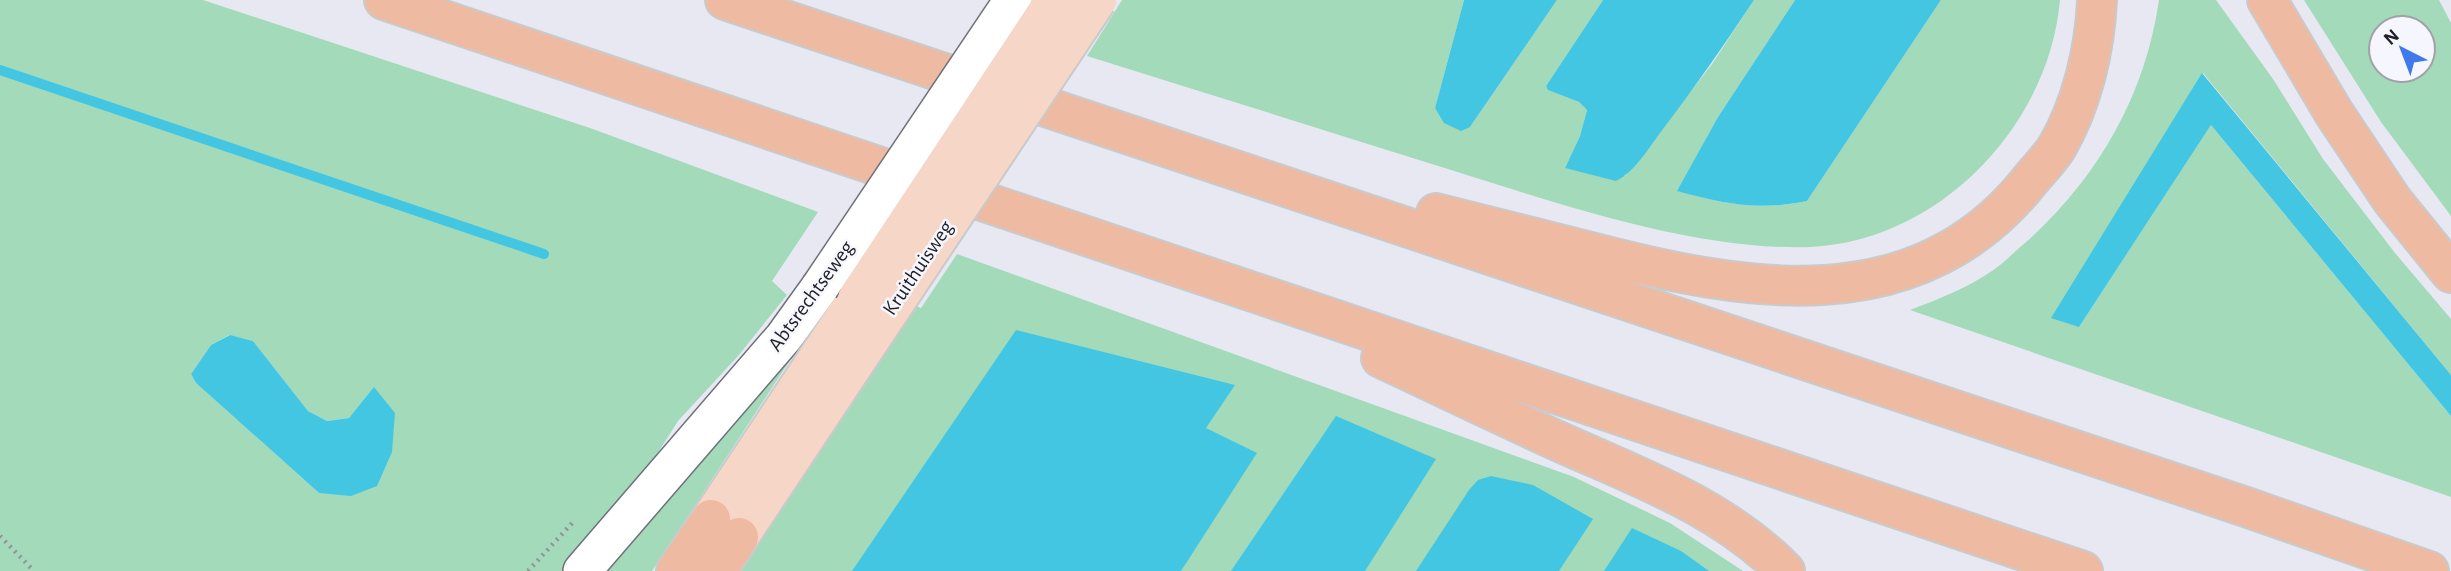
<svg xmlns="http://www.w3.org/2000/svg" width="2451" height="571" viewBox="0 0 2451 571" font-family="'Alegreya Sans',sans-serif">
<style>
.green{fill:#a3daba;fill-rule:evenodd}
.water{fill:#43c6e2}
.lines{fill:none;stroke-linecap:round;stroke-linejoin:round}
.stream{stroke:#43c6e2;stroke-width:10}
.street-casing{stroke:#707079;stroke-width:40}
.primary-casing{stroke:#cacacb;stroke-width:42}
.highway-casing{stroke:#cacacb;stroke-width:42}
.path{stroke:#92929a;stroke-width:4.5;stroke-dasharray:2 5;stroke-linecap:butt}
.street{stroke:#fff;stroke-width:37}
.primary{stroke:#f5d6c7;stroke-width:38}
.highway{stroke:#eebaa2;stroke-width:38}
.street-bridge-casing{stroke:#707079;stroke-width:40;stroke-linecap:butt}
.primary-bridge-casing{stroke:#cacacb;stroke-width:42;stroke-linecap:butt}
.street-bridge{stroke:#fff;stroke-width:37}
.primary-bridge{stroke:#f5d6c7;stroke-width:38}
.labels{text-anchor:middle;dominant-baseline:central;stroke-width:5;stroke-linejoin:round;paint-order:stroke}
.street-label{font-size:21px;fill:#212125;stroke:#f6f6fe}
</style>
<rect width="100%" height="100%" fill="#e8e8f3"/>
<!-- green -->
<path class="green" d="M0,0H203L590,128L818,212L772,281L787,295L738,356L678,421L647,470L571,571H0ZM229,335L253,341L308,411L327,421L349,418L375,387L319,493L196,383L191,374L211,345Z
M1122,0H1464L1435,108L1470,127L1557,0H1603L1546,86L1549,90L1579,102L1587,110L1580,136L1565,168L1625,176L1712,64L1754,0H1795L1718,117L1678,191C1725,204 1758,211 1807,201L1941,0H2060C2049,126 1939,241 1811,247C1696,251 1560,204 1451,170C1330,132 1209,94 1087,56Z
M2159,0H2216L2221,7L2273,79L2323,159L2395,253L2451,319V375L2203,73L2079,327L2211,125L2451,416V497L1910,310C1939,299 1967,288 1992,271C2004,263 2014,252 2025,243C2097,179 2145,97 2159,0Z
M2304,0H2439L2451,23V216L2381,122ZM2381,28H2423V70H2381Z
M957,254L1574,477L1670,523L1743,571H729L912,304L921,308Z
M802,342L652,571H607L640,524Z"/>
<!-- water -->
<path class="water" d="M1464,0H1557L1470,127L1461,131L1444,123L1435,108Z
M1603,0H1754C1725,44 1695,87 1663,129C1649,147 1636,171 1616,181L1565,168L1580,136L1587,110L1579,102L1548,90L1546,86Z
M1795,0H1941L1807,201C1758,211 1725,204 1677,191L1718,117Z
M2202,73L2451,375V416L2211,125L2079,327L2051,318Z
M1016,330L1235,385L1206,428L1257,453L1181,571H852Z
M230,335L253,341L308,411L327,421L349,418L374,387L395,413L392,452L377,486L351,496L319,493L196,383L191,374L211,345Z
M1336,416L1436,459L1365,571H1231Z
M1491,476L1533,485L1593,519L1559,571H1416L1469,490L1478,480Z
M1632,528L1681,551L1709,571H1604Z"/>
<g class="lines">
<!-- stream -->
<path class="stream" d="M0,70L544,254"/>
<defs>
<path id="street" d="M582,571L784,337L820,287"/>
<path id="primary" d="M711,519L857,299
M739,537L890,310"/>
<path id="highway" d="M384,0L2083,571
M725,0L2246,507L2429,571
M2267,0L2334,113L2392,200L2451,273
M1436,213C1489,226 1542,240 1595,253C1746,292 1914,322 2027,184C2036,172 2049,160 2057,147C2082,104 2095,49 2097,0
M1381,358C1441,386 1500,415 1560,442C1640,478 1722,507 1785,571
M676,571L711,519
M717,571L739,537"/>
</defs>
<!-- street casing -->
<use href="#street" class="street-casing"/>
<!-- primary casing -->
<use href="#primary" class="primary-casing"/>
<!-- highway casing -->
<use href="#highway" class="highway-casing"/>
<!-- path -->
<path class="path" d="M0,536L34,571
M528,571L575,520"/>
<!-- street -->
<use href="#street" class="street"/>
<!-- primary -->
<use href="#primary" class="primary"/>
<!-- highway -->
<use href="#highway" class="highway"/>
<defs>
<path id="street-bridge" d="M820,287L1013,0"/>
<path id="primary-bridge" d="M857,299L1055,0
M890,310L1097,0"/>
</defs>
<!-- street-bridge casing -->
<use href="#street-bridge" class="street-bridge-casing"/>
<!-- primary-bridge casing -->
<use href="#primary-bridge" class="primary-bridge-casing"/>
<!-- street-bridge -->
<use href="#street-bridge" class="street-bridge"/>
<!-- primary-bridge -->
<use href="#primary-bridge" class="primary-bridge"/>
</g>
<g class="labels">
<!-- street labels -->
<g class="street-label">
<text transform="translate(918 268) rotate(-56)">Kruithuisweg</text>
<text transform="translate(811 296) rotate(-54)">Abtsrechtseweg</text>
</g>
</g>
<!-- north arrow -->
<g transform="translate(2402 49) rotate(318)"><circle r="33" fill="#f6f6fe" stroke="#a1a1a7" stroke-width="2"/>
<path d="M0-5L12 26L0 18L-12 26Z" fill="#4079e9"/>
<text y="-10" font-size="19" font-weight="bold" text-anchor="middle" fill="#212125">N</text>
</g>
</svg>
